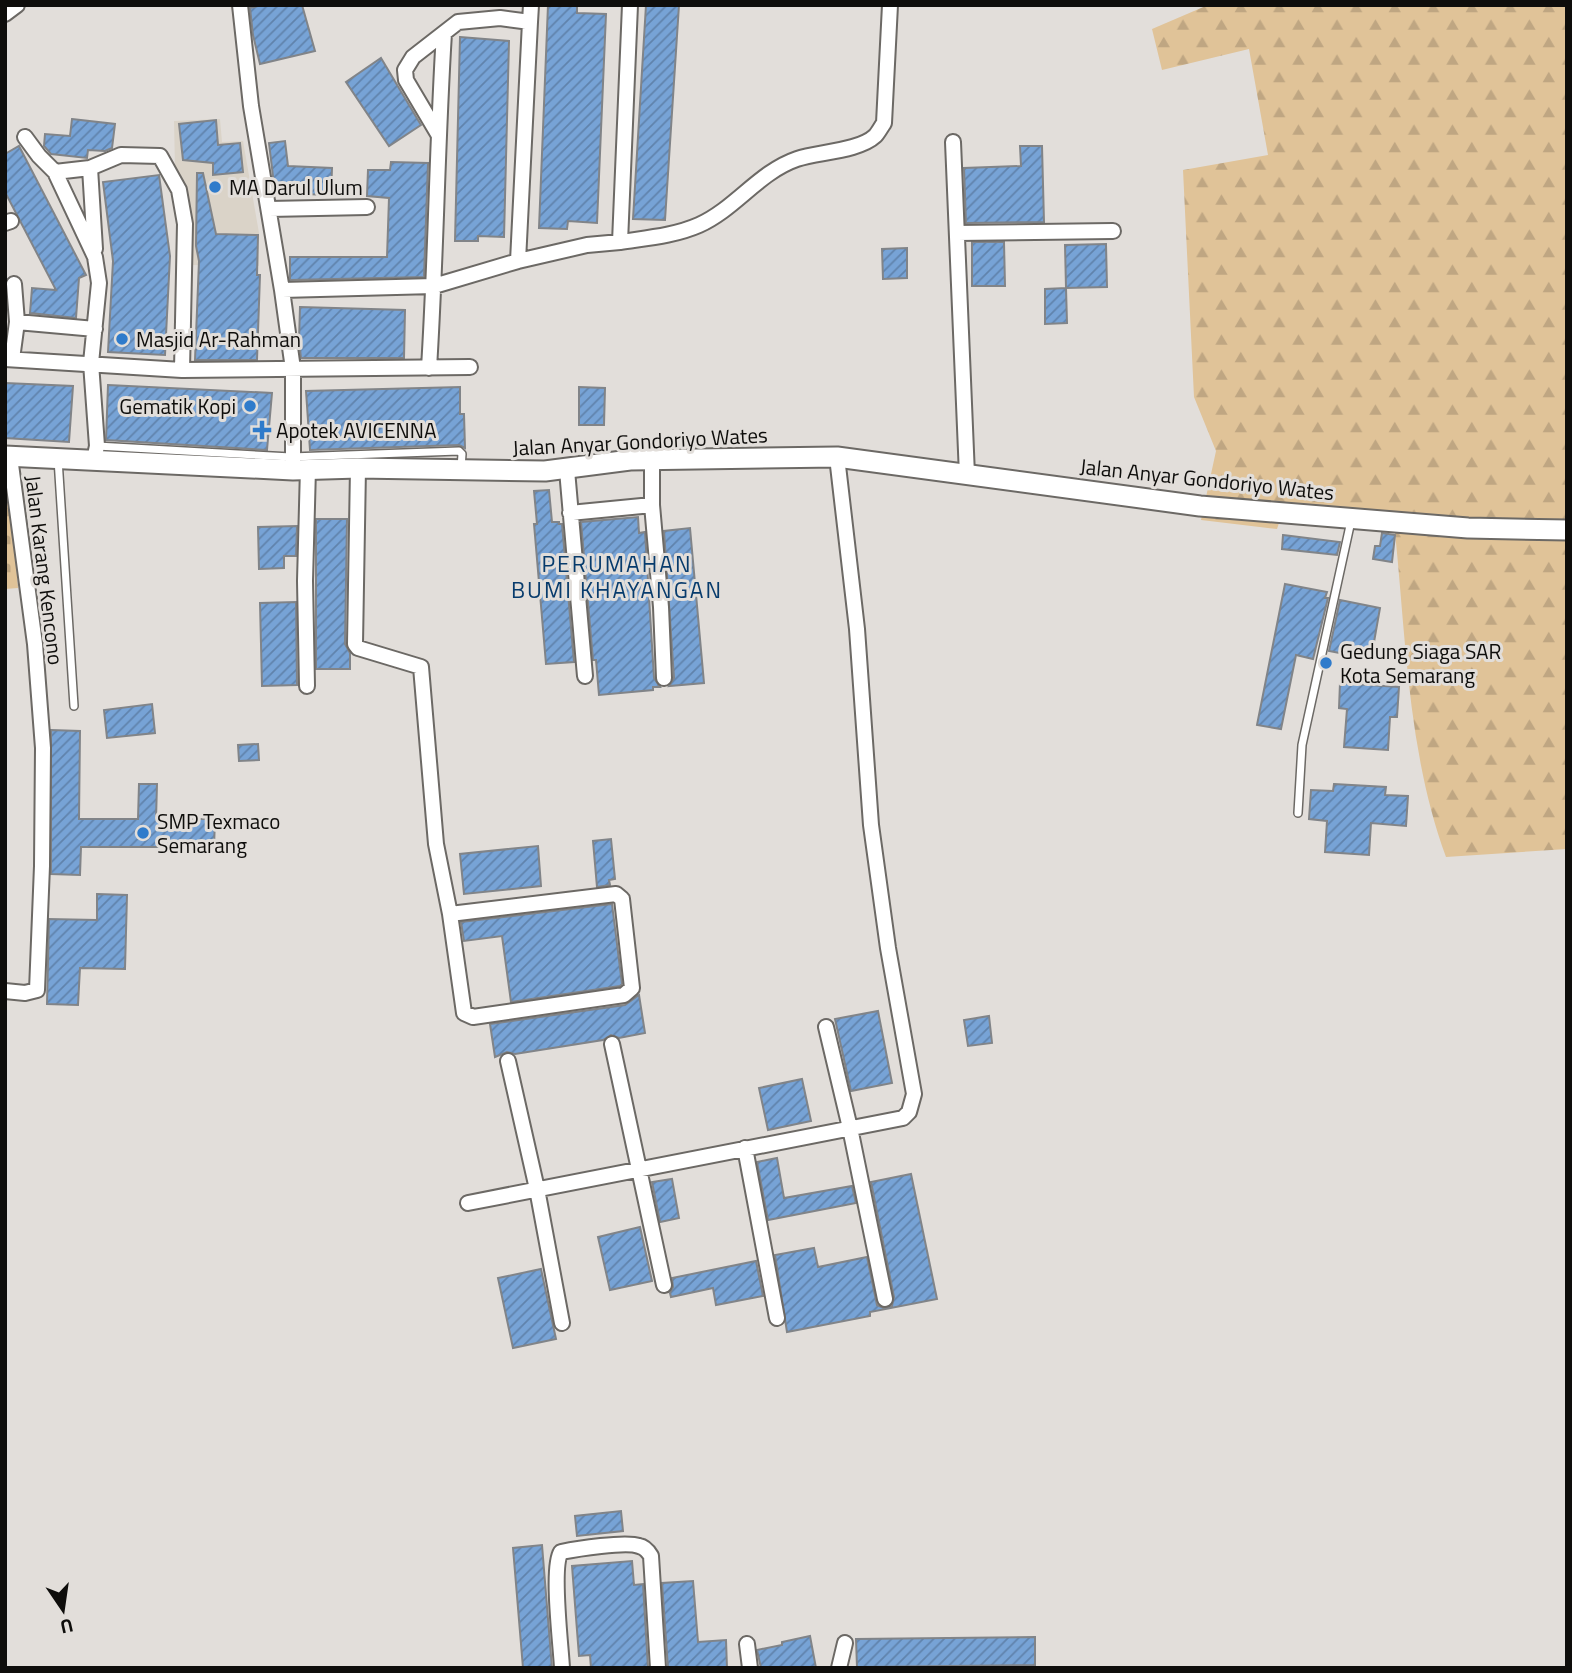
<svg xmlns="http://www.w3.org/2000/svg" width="1572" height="1673" viewBox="0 0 1572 1673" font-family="'Titillium Web',sans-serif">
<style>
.built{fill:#dad3c8}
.forest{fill:url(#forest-firs)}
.cemetery{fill:url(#cemetery-stones)}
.building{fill:url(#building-hatch);stroke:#818488;stroke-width:2}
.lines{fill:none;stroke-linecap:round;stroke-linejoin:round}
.service-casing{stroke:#6c6965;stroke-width:10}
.minor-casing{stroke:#6c6965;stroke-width:18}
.tertiary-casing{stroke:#6c6965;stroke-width:23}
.service{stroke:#fff;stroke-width:7}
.minor{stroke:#fff;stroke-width:14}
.tertiary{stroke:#fff;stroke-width:19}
.poi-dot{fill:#2f7bcb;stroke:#e2deda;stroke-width:2.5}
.labels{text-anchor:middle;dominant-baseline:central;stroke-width:6;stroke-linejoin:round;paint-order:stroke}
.poi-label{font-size:21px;fill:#0e0d0b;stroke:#e2deda;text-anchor:start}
.street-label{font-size:21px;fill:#0e0d0b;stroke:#e2deda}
.neighbourhood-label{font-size:23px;letter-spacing:2px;fill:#073b6c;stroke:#e2deda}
</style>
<defs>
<pattern id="forest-firs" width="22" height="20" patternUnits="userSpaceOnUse" patternTransform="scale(1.75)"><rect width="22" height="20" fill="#e0c398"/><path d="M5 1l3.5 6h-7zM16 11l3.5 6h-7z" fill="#bfa682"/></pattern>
<pattern id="cemetery-stones" width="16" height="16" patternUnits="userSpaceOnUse" patternTransform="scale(1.75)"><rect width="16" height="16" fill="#e0c398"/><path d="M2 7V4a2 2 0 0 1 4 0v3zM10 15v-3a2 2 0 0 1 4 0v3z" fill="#bfa682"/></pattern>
<pattern id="building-hatch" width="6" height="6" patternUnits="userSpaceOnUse" patternTransform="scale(1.75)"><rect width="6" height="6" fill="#77a3d6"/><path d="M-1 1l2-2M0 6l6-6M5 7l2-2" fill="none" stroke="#6083ac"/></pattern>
</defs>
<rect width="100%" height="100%" fill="#e2deda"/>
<!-- built -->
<path class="built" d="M220,119L222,142L243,141L259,233V266L191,265L186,207L175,167L174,121Z"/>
<!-- forest -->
<path class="forest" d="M1208,5H1567V849L1446,857C1408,754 1406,640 1395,532L1281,517L1277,529L1201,520L1216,451L1194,397L1183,170L1268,155L1249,49L1162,70L1152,29Z"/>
<!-- cemetery -->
<path class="cemetery" d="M5,477H9L18,588L5,589Z"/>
<!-- building -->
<path class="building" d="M262,5H302L315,51L260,64L253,35L250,8Z
M548,5H577V13L606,14L597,223L568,221L567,229L539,228Z
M646,5H679L665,220L633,219Z
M460,37L509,41L504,237L478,236V241H455Z
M381,58L421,125L389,146L346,82Z
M72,119L115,124L112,148L105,151L88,150L87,158L51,154L44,146L45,134L70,136Z
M216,120L218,145L240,143L243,172L213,175V163L183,160L179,124Z
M285,141L288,166L332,168L331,195L275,193L269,143Z
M19,146L86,275L79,278L76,318L30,313L32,288L56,290L5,192V154Z
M1020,146H1042L1044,222L966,223L964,168L1021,166Z
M391,162L428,163L424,277L290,280V257H387L389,198L367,196L368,170H390Z
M197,173H203L216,234L258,235L257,275H260L257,360H195L199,261L196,246Z
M159,175L170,256L165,355L108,352L113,261L103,182Z
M972,242H1004L1005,286H972Z
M1106,244L1107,287L1066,288L1065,245Z
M907,248V278L883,279L882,249Z
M1066,288L1067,323L1045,324V289Z
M300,307L405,310L404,358H301L299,341Z
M5,383L73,386L69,442L5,438Z
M108,385L272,393L267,450L106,440Z
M460,387V414H464L465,448L459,445L310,450L306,391Z
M579,387L605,388L604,425H579Z
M549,490L552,522H559V524H562L574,662L546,664L534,524H537L534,491Z
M638,517L639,533L645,532L654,678L660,687H653V690L599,695L596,660H593L581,522Z
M316,519H347L345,644L350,653V669H316Z
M297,526L296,556H284V568L259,569L258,527Z
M690,528L704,683L669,686L674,678L664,531Z
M1382,533L1395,535L1392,562L1373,559L1375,546H1380Z
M1283,535L1340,542L1337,555L1282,549Z
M1285,584L1327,592L1325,598H1328L1313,659L1296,655L1281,729L1257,725Z
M1340,600L1380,608L1371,659L1329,651Z
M296,602L297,685L262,686L260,603Z
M1340,683L1399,687L1397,717H1390L1388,750L1344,747L1347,709L1339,708Z
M152,704L155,733L107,738L104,710Z
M51,730L80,731L79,819H138L139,784H157L156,819H215L214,847H81L80,875L51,874Z
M258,744L259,760L239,761L238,745Z
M1334,784L1386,787L1385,795L1408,796L1406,826L1371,823L1369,855L1325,852L1327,821L1309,819L1311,790L1333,791Z
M611,839L615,879L609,880L610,885L597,887L593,841Z
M538,846L541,886L464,894L460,854Z
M97,894L127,895L125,969L80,968L78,1005L47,1004L49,919L97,920Z
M612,904L622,984L620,986L511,1002L502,936L464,941L461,922Z
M639,995L645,1033L619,1038L611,1035L603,1040L515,1054L507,1052L495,1057L490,1024L625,1005Z
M878,1011L892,1083L851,1091L835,1019Z
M989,1016L992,1043L968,1046L964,1020Z
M802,1079L811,1121L768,1130L759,1088Z
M777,1158L784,1198L852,1186L856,1203L768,1220L757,1162Z
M911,1174L937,1299L870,1312V1316L787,1332L775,1255L814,1248L818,1267L867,1257L877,1305L883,1308L892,1306L894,1297L871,1182Z
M672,1179L679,1218L660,1222L652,1182Z
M640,1227L652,1281L610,1290L598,1237Z
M756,1261L763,1296L716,1305L713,1288L671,1297L670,1293L673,1287L672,1278Z
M541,1269L556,1339L513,1348L498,1278Z
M621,1511L623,1531L577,1536L575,1516Z
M542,1545L552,1668H523L513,1548Z
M632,1561L634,1585L643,1584L648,1668H591L590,1655L579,1656L572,1566Z
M693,1581L698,1642L726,1640L727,1668H668L662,1583Z
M810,1636L816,1668H761L757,1650L782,1645V1642Z
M1035,1637V1665L857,1667L856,1639Z"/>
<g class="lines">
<defs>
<path id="service" d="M97,446L291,457L459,451L462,454L461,468
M58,459L74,706
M1298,813L1302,745L1351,521"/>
<path id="minor" d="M240,5L251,106L282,290L293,369V470
M5,14L17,5
M530,22L531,5
M438,134L406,80L405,70L413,57L458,22L500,18L530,22L518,261
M25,137L39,156L55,172L95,257L99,283L91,363L97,446L94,460
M953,142L967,475
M90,168L95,249
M55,172L90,168L121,155L160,156L179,190L185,224L182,370
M269,209L367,207
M5,223L11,221
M957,233L1113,231
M620,242C646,238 674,236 699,225C735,209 759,172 797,159C818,152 859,151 875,136C878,133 881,127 884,123L890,5
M282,290L434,286L518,261L587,245L620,242L630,5
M17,322L95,329
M5,359L182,370L470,367
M12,359L17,322L14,284
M429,368C436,257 437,145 444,33
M358,468L355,644L358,648L421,667L436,844L450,914L464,1013L473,1017L624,995L632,988L622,899L616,894L450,914
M567,470L585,676
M652,505V460
M570,513L652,505L661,607L664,678
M307,686L305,581L308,468
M5,991L25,993L37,990L42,866L43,748L35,644L10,457
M826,1027L850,1128L885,1299
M612,1044L664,1285
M508,1061L537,1189L562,1323
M745,1148L777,1318
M468,1203L903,1118L909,1112L914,1094L888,948L871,825L857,629L837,457
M747,1644L750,1668
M562,1668C561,1646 551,1567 561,1552C576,1549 626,1541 639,1546C645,1547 648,1551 651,1556L658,1668
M839,1668L845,1643"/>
<path id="tertiary" d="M5,456L293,470L358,468L545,471L630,460L837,457L1200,506L1468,528L1567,530"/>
</defs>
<!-- service casing -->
<use href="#service" class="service-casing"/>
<!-- minor casing -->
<use href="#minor" class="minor-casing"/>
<!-- tertiary casing -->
<use href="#tertiary" class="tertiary-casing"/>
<!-- service -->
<use href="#service" class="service"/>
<!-- minor -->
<use href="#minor" class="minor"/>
<!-- tertiary -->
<use href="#tertiary" class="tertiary"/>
</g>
<!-- markers -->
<g class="poi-dot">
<circle cx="215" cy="187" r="7"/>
<circle cx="122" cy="339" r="7"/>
<circle cx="250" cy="406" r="7"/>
<path d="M258.5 419.5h7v7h7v7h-7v7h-7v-7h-7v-7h7z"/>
<circle cx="1326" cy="663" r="7"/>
<circle cx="143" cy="833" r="7"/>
</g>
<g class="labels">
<!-- poi labels -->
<g class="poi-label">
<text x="229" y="187">MA Darul Ulum</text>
<text x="136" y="339">Masjid Ar-Rahman</text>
<text x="236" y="406" text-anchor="end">Gematik Kopi</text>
<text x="276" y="430">Apotek AVICENNA</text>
<text x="1340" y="651">Gedung Siaga SAR<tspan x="1340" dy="24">Kota Semarang</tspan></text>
<text x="157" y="821">SMP Texmaco<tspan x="157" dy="24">Semarang</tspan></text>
</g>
<!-- street labels -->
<g class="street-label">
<text transform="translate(640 441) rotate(-3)">Jalan Anyar Gondoriyo Wates</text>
<text transform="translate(1207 479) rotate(6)">Jalan Anyar Gondoriyo Wates</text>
<text transform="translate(45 570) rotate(83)">Jalan Karang Kencono</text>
</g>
<!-- neighbourhood labels -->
<g class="neighbourhood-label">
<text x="617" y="563">PERUMAHAN<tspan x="617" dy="26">BUMI KHAYANGAN</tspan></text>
</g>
</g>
<!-- border -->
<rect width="1572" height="1673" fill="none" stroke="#0e0d0b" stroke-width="14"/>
<!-- north arrow -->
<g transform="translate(63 1610) rotate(167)" stroke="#e2deda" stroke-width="5" paint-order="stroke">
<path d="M0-5L12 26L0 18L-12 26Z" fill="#0e0d0b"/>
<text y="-10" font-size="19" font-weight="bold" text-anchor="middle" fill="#0e0d0b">U</text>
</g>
</svg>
